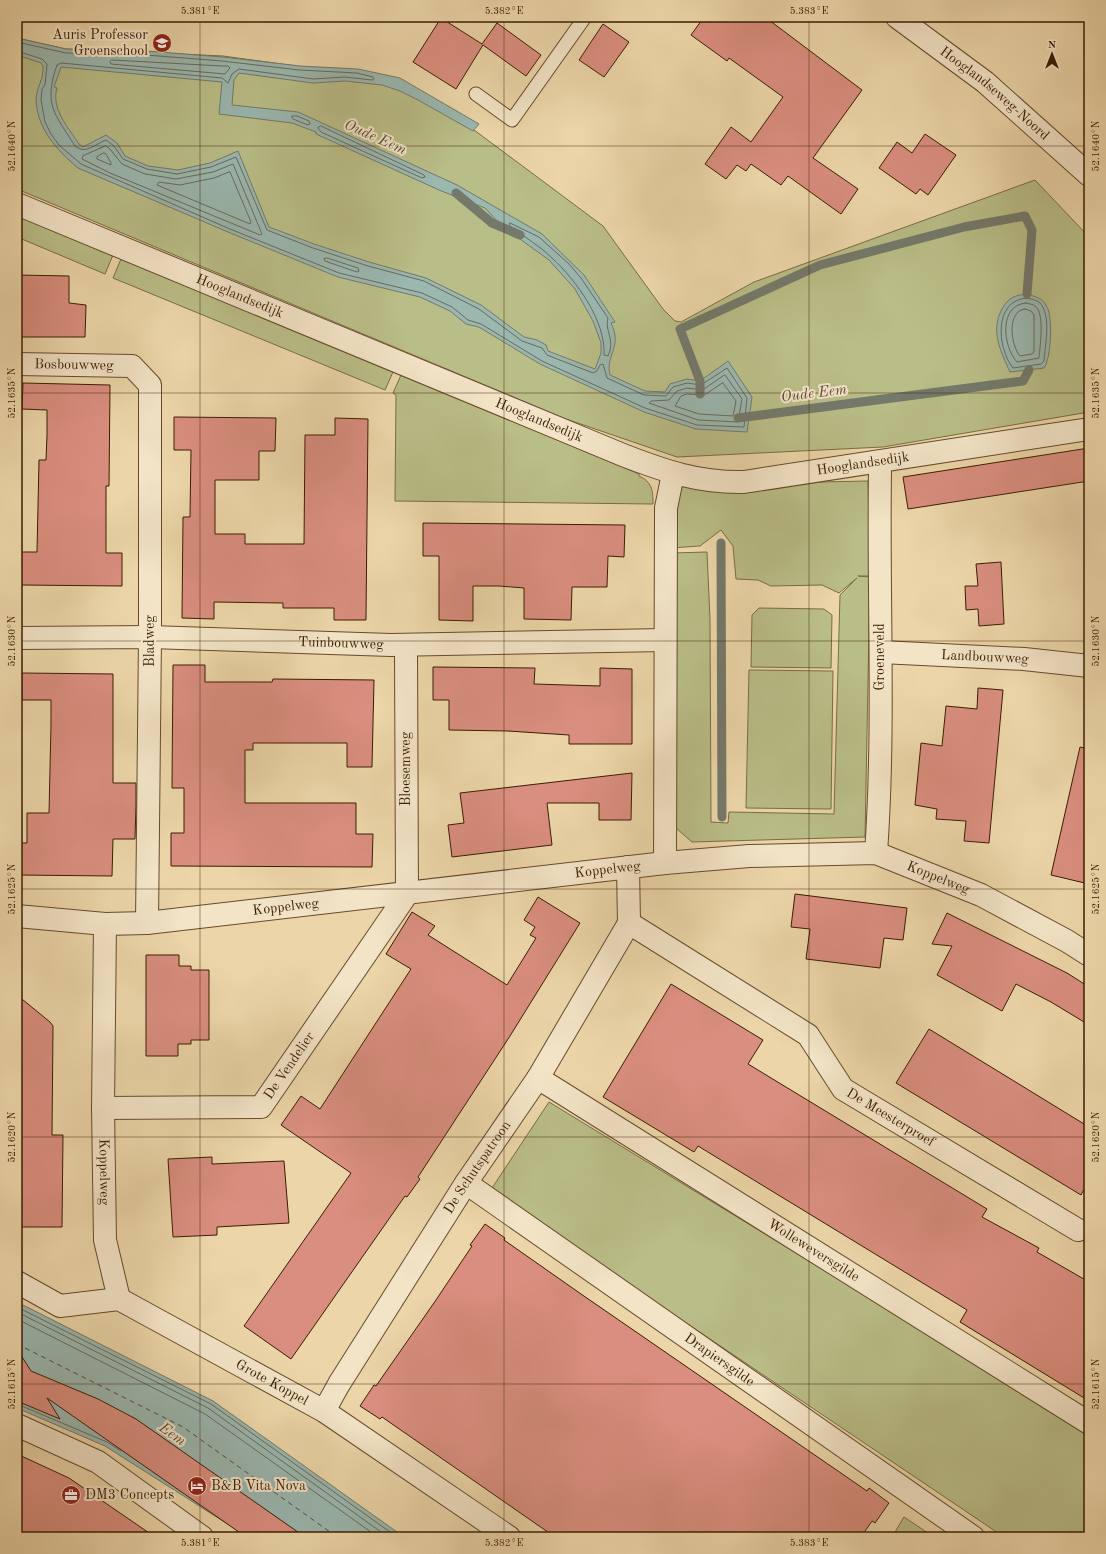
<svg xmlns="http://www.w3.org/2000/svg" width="1106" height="1554" viewBox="0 0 1106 1554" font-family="'Old Standard TT',serif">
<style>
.green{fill:#b9bd87;stroke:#7a6c45}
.water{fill:#9ab7b0;stroke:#74796b;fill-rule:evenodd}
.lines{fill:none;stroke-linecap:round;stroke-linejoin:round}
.shore{stroke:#6a6a5a;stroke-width:1}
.stream{stroke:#74796b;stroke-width:9}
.ferry{stroke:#574a37;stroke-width:1;stroke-dasharray:5 4;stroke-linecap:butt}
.building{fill:#da8e7f;stroke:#3a1c03}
.lane-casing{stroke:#664a2c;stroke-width:15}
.street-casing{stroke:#664a2c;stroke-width:24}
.lane{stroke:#f3e4c7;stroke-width:13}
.street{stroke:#f3e4c7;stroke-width:22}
.ticks{fill:none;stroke:#3a1c03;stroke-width:1;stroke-opacity:0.45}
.labels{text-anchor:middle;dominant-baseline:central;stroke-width:4;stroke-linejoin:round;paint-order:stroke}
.poi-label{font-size:14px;fill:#3a1c03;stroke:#f3e4c7;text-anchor:start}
.street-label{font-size:14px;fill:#3a1c03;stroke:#f3e4c7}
.water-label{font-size:15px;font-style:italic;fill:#574a37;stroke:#f3e4c7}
.neatline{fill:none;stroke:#3a1c03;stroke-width:1.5}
.ticks-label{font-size:10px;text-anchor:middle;fill:#3a1c03}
</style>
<rect width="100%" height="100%" fill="#ecd6a9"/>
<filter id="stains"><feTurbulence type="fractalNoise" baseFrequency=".005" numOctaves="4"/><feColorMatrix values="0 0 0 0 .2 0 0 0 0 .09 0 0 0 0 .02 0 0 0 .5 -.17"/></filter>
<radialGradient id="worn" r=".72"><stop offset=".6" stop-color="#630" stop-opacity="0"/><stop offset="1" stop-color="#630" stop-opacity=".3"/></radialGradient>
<!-- green -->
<path class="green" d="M17,38L66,49L223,56L398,80L462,121L603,226L663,309L675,321L681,322L754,282L1035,180L1089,237V412L883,447L677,457L566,419L17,189Z
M17,215L113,255L105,274L17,237Z
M121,259L393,372L385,390L113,278Z
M401,375L639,474V476C652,482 653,490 653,504L395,501L396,395L393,393Z
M868,481L870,576H858L870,577L865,837L692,842L676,828L672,553L707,552L710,619L711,822L728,823L729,812L834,814L840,595L857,578L839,593L822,585L771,586L758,580L736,579L733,546L721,530L700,546L670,548L669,485Z
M759,608L824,609L832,615L831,668L751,667L752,615Z
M749,670L833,671L831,809L746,808Z
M549,1102L1089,1432V1537H1004L490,1191Z
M904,1517L934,1537H892Z"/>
<!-- water -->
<path class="water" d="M17,38L66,49L146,51L223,57L300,66L358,69L400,78L479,124L473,131L418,100L400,91L382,85L345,81L313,83L239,73L234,80L232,105L298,112L457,185L542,234L584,275L615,322L611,323C623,347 605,355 610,375L645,391L665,392L670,384L687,379L700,381L728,361L752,397L747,432L696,429L644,412L540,364L479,327L466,324L450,311L420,297L338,277L228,232L78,168C57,150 38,130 36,101C36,87 44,80 43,66L41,63L17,55ZM61,67L222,82L219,114L292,123L316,132V134L439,190L485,208L502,226L549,260L575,289L593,321L601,343V353L595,369L548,351L546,345L537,340L524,337L481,305L426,278L369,262L314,244L269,227L238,151L210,163L178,170L148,166L125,156L117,143L106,135L83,147L79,144C68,127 51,109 57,88L54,87Z
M1027,294C1036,297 1043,298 1047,307C1053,317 1051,359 1044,368L1010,372C1001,352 990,331 1002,309C1008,298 1015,295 1027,294Z
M17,1302L213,1401L404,1537H248L105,1446L17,1408Z"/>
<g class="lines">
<!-- shore -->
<path class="shore" d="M17,42L66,53L146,55L222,61L299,70L357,73L373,77L374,79L372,80L345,77L313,79L239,69L232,74L228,83L222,78L61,63L57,65C43,105 55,114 75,146C86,155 95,144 106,140L114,146L123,159L147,169L177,174L211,167L236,157L267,230L313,248L368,266L424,281L479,309L522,341L542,348L547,355L593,373L597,371L600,365L603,364L607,378L644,395L666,396L673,387L687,383L701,385L727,368L747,398L744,427L697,425L645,408L542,361L481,324L468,320L452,307L422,293L339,273L230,229L81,164L59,145L51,134L45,122L41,100L42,89L45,85L47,64L42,59L17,51
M112,60L222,66H228L230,68L225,74L111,64L110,62Z
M292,116H297L309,121L310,124L308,125L293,119Z
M321,126L424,175L425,177L422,178L321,132L318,128Z
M106,146L110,149L122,164L145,174L176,179L213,172L233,164L262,234L260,235L110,173L82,159L83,156Z
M104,153L106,154L111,163V165L97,159V157Z
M230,172L251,222L250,224L157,185L159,182L180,185L214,178Z
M510,223L539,237L569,264L581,278L608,318C604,331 616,339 608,356L604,355C606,321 576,280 552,258C540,246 524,237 510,226Z
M327,258L358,268L359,271L357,272L325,261L324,259Z
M1027,298C1031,299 1036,300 1039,302C1052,314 1045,345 1044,361L1041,364L1013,368C997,348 993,300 1027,298Z
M1026,303C1029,304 1033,304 1035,306C1045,313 1040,346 1039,358L1017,362C1003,347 998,305 1026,303Z
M1025,309L1031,311L1034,315V352L1032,354L1020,356C1011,346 1006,311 1025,309Z
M725,375L742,399L738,422L698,420L649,403L651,401L669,400L677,391L687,388L702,390Z
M723,383L736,401L733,416L699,414L675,406L681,396L687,394L704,395Z
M17,1307L211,1404L397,1537
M17,1312L208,1408L388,1537
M17,1319L205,1414L378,1537
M17,1404L107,1442L121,1451"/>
<!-- stream -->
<path class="stream" d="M456,193L492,223L520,235
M700,394V381L680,329L820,265L964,227L1025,216L1032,230L1027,294
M738,418L1023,381L1029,370
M721,543L722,817"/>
<!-- ferry -->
<path class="ferry" d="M17,1344L183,1427L337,1537"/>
</g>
<!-- building -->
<path class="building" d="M704,17H765L862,90L813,158L858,189L841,214L788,176L781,185L751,164L746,171L737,165L726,179L705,164L731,127L751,142L783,97L729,58L727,61L691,35Z
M441,18L482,44L497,23L541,55L526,76L483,45L456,89L413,62Z
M603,24L629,42L604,77L579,60Z
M925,134L956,155L928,195L920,189L916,194L879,168L897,142L912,153Z
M17,275L69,276V303L86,305L85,337H17Z
M23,383L110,385L109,486H106V553H122V586L21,585V552H37L39,460H46L47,435V410L22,409Z
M174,417L276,418L275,451H259V480H215V534H245V544H304L305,435H335V418L368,419L366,620H334V608H283V603L214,602V619L182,618L183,517H190L191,450H174Z
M1089,448V481L908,509L903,477Z
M423,523L625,525L624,557L608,556L607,587H572L571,620L524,619V588L499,586H473V621L439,620V556H423Z
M1001,562L1004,624L979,626L978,609L966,610L965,586H978L976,564Z
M173,665H205V682H272L273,679L374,680L372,767H347V743H253V750H245V803H356V834H373L372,867L171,866V833H184V788H172Z
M433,667L535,668L534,684L600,686V668L632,669V744H569V735L508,731L449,730V700H433Z
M22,673L113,674V783H136V805L135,839H113L112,876L17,875V843H27V813H49L51,725V700H22Z
M978,688L1003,690L989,843L964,841L966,821L936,819L937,809L915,805L921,743L942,746L946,706L977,709Z
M1080,747L1089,749V884L1051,875Z
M632,773L631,820H599V803H547L552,845L452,857L448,825L464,823L460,793Z
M795,894L907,908L903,940L884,938L880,968L806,959L810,929L791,927Z
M538,897L580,923L510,1036L418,1177L420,1179L407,1197L405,1196L291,1359L244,1326L351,1173L281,1125L301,1096L320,1109L411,969L386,954L412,912L435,926L428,935L507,985L536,938L530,935L535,927L524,920Z
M947,913L1067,973L1089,987V1025L1051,1002L1016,984L1002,1011L937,975L952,946L932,944Z
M146,955H179V966H191V970H209V1040H191V1044H178V1056H146Z
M671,984L763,1040L748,1064L987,1209L982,1217L1039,1248L1037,1252L1089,1282V1401L960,1322L967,1310L698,1146L694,1152L603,1097Z
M17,995L50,1022L53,1026L52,1135H63L62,1227H17Z
M929,1029L1089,1127V1180L1081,1195L896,1083Z
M212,1157V1164L284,1161L289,1223L217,1227V1235L173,1237L168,1159Z
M485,1224L505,1238L504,1240L581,1294L867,1491L869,1488L889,1503L875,1523L872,1521L861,1537H555L382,1417L380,1419L360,1406L374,1385L376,1386L436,1300L472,1246L470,1245Z
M17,1349L31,1371L98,1399L136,1419L305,1537H246L47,1398L60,1419L17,1401Z
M17,1454L69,1478L155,1537H27L17,1532Z"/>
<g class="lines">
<defs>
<path id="lane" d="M476,94L512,120L585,17"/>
<g id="street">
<path id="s1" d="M897,17L985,82L1089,175"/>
<path id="s2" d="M17,204L623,455C664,471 699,483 744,482L1089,429"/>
<path id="s3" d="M17,364L132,366L150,385V637L147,923"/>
<path id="s4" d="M17,638L150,637L391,645L665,640"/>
<path id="s5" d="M881,652L1024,659L1089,666"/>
<path d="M876,853C885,726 878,599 880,472L878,462"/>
<path d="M665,863L666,508L673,474"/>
<path d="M628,867L629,923"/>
<path id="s6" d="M17,916L105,924L147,923L665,863L749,856L876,853L981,895L1067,941L1089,955"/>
<path id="s7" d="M629,923L808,1035L843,1089L1078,1230"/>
<path id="s8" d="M105,924L103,1108L105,1240L119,1299"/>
<path id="s9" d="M538,1078L1089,1423"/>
<path id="s10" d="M103,1108L261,1107L407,894L406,645"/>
<path id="s11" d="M466,1183L973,1537"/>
<path id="s12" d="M17,1282L60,1306L119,1299L324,1411L509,1537"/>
<path id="s13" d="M324,1411L339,1384L466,1183L538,1078L629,923"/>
<path d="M17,1425L98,1462L202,1537"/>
</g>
</defs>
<!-- lane casing -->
<use href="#lane" class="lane-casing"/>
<!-- street casing -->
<use href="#street" class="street-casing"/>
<!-- lane -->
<use href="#lane" class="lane"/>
<!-- street -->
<use href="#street" class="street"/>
</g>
<!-- ticks -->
<path class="ticks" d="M200,17V1537M504,17V1537M809,17V1537M17,146H1089M17,393H1089M17,641H1089M17,889H1089M17,1137H1089M17,1384H1089"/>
<!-- icons -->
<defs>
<symbol id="school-disc" viewBox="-11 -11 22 22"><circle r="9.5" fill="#8f2418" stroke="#f3e4c7"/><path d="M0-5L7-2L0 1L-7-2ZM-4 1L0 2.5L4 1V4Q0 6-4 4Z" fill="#fff"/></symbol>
<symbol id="hotel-disc" viewBox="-11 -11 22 22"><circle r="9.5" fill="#8f2418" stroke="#f3e4c7"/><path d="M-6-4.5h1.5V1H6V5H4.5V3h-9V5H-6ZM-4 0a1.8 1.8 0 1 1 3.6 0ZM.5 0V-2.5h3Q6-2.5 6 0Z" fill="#fff"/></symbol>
<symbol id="office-disc" viewBox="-11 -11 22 22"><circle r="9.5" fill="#8f2418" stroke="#f3e4c7"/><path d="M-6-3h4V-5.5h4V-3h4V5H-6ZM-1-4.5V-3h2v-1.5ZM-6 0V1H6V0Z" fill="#fff"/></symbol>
</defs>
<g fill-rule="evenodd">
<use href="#school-disc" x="151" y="32" width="22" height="22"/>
<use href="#hotel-disc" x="186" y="1475" width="22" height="22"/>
<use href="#office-disc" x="60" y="1484" width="22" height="22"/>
</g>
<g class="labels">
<!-- poi labels -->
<g class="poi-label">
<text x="148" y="35" text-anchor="end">Auris Professor<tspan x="148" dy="16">Groenschool</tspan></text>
<text x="211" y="1486">B&amp;B Vita Nova</text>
<text x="85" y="1495">DM3 Concepts</text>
</g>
<!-- street labels -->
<g class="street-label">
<text stroke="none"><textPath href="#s1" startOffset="124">Hooglandseweg-Noord</textPath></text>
<text stroke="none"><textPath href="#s2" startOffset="241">Hooglandsedijk</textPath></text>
<text stroke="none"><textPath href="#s3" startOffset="57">Bosbouwweg</textPath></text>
<text stroke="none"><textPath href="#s2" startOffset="565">Hooglandsedijk</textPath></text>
<text stroke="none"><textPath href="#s2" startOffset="901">Hooglandsedijk</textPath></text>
<text transform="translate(150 641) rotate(-90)">Bladweg</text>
<text stroke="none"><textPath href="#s4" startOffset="324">Tuinbouwweg</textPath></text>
<text transform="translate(880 657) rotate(-90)">Groeneveld</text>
<text stroke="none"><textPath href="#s5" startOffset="104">Landbouwweg</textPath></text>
<text transform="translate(406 769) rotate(-90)">Bloesemweg</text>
<text stroke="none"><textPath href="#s6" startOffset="594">Koppelweg</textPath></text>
<text stroke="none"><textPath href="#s6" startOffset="930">Koppelweg</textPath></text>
<text stroke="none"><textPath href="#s6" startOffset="270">Koppelweg</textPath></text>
<text stroke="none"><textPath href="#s10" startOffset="208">De Vendelier</textPath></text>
<text stroke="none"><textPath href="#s7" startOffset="331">De Meesterproef</textPath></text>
<text stroke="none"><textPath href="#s13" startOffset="288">De Schutspatroon</textPath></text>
<text stroke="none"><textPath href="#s8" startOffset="248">Koppelweg</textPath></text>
<text stroke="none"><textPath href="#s9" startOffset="325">Wolleweversgilde</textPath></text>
<text stroke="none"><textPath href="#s11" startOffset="309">Drapiersgilde</textPath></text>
<text stroke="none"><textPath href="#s12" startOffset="283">Grote Koppel</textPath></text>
</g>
<!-- water labels -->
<g class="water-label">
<text transform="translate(375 138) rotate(24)">Oude Eem</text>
<text transform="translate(814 394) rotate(-7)">Oude Eem</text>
<text transform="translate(172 1435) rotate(35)">Eem</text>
</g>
</g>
<!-- margin -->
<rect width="1106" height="1554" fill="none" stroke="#ecd6a9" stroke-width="44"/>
<!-- north arrow -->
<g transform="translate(1052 54)" stroke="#f3e4c7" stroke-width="3" paint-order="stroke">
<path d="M0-3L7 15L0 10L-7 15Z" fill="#3a1c03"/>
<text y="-6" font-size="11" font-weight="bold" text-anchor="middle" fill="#3a1c03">N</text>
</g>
<rect x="22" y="22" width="1062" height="1510" class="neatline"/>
<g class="ticks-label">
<text x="200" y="14">5.381°E</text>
<text x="504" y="14">5.382°E</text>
<text x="809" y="14">5.383°E</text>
<text transform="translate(11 146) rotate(-90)" y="4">52.1640°N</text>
<text transform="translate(1095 146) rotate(-90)" y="4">52.1640°N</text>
<text transform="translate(11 393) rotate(-90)" y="4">52.1635°N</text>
<text transform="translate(1095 393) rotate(-90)" y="4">52.1635°N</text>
<text transform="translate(11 641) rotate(-90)" y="4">52.1630°N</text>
<text transform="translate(1095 641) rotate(-90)" y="4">52.1630°N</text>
<text transform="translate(11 889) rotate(-90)" y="4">52.1625°N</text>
<text transform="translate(1095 889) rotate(-90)" y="4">52.1625°N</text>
<text transform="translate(11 1137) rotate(-90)" y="4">52.1620°N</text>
<text transform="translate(1095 1137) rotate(-90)" y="4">52.1620°N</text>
<text transform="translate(11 1384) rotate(-90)" y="4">52.1615°N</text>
<text transform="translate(1095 1384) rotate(-90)" y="4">52.1615°N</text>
<text x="200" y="1546">5.381°E</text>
<text x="504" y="1546">5.382°E</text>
<text x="809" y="1546">5.383°E</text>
</g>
<rect width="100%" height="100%" filter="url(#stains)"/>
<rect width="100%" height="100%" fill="url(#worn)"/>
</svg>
